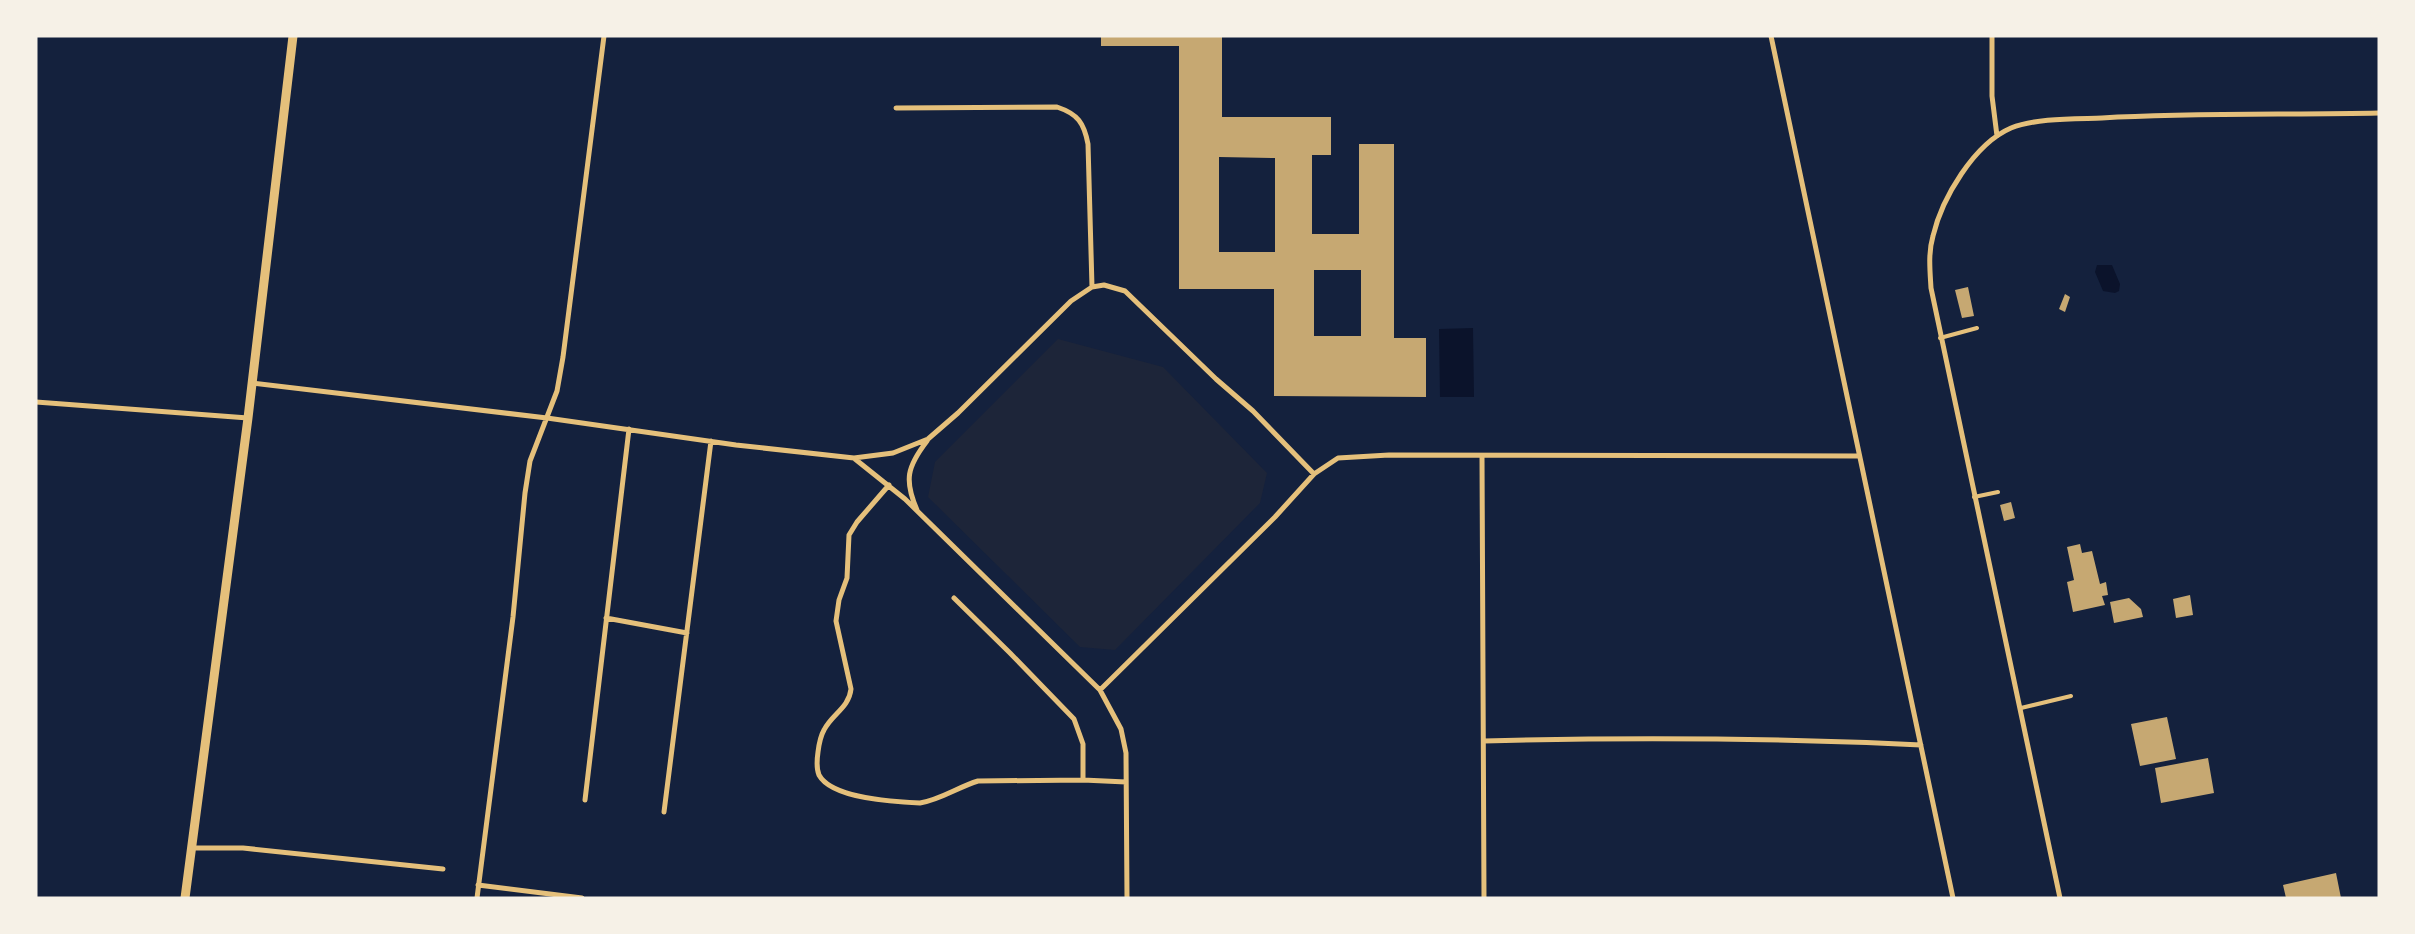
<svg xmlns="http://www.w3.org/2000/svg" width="2415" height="934" viewBox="0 0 2415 934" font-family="Overpass,sans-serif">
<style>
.green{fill:#1d2539}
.water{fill:#0b132b}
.building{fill:#c6a872;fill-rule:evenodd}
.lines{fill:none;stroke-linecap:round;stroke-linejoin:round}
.service{stroke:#e5c07b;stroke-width:4}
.minor{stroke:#e5c07b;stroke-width:5}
.tertiary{stroke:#e5c07b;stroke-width:9}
</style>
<rect width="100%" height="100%" fill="#14213d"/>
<!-- green -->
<path class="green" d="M1058,339L1163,367L1267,473L1260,503L1115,650L1080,647L928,497L935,462Z"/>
<!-- water -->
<path class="water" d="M2097,265H2112L2120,284L2119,291L2115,293L2103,291L2095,272Z
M1473,328L1474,397H1440L1439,329Z"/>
<!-- building -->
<path class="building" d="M1101,36H1222V117H1331V155H1312V234H1359V144H1394V338H1426V397L1274,396V289H1179V46H1101ZM1219,157L1275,158V252H1219ZM1314,270H1361V336H1314Z
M1968,287L1974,316L1962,318L1955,290Z
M2065,294L2070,297L2065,312L2059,309Z
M2011,502L2015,518L2004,521L2000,505Z
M2080,544L2082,553L2092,551L2100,584L2106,582L2108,595L2102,596L2105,605L2073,612L2067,582L2074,580L2067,547Z
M2190,595L2193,615L2176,618L2173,599Z
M2129,598L2141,609L2143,617L2114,623L2110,602Z
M2167,717L2176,759L2140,766L2131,724Z
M2208,758L2214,793L2161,803L2155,768Z
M2336,873L2341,898H2286L2283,885Z"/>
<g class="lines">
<!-- service -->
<path class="service" d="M1940,338L1977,328
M1974,497L1998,492
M2021,708L2071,696"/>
<!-- minor -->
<path class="minor" d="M1771,36L1953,898
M1992,36V96L1997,136
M896,108L1057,107C1078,114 1084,123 1088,144L1092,287
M252,383L547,418L736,445L854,458L893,453L928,439L958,413L1071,301L1092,287L1104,285L1125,291L1216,379L1253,411L1314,474
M36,402L248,418
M1482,456L1484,898
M855,459L905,499L1100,690L1121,729L1126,753L1127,898
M889,485L857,522L849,535L847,578L839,600L836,621L851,689C849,708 832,714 824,730C820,737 819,744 818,752C817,759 816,768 819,775C832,799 896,802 920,803C940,800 958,787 978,781L1083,780L1126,782
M917,510C904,480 907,467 927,441
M954,598L1010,653L1074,719L1083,744V780
M606,618L687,633
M1100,690L1275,517L1314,474L1338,458L1389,455L1858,456
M1484,741C1629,737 1776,738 1921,745
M585,800L629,429
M664,812L711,441
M192,848H243L443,869
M478,885L582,898
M477,898L513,617L525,493L530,461L557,391L563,357L604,36
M2060,898L1931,288C1930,271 1928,253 1933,236C1942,198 1974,144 2011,128C2036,118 2075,119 2102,118C2194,113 2286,115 2379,113"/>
<!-- tertiary -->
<path class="tertiary" d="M185,898L248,418L293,36"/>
</g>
<!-- border -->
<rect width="2415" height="934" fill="none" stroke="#f6f1e7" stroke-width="75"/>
</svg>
